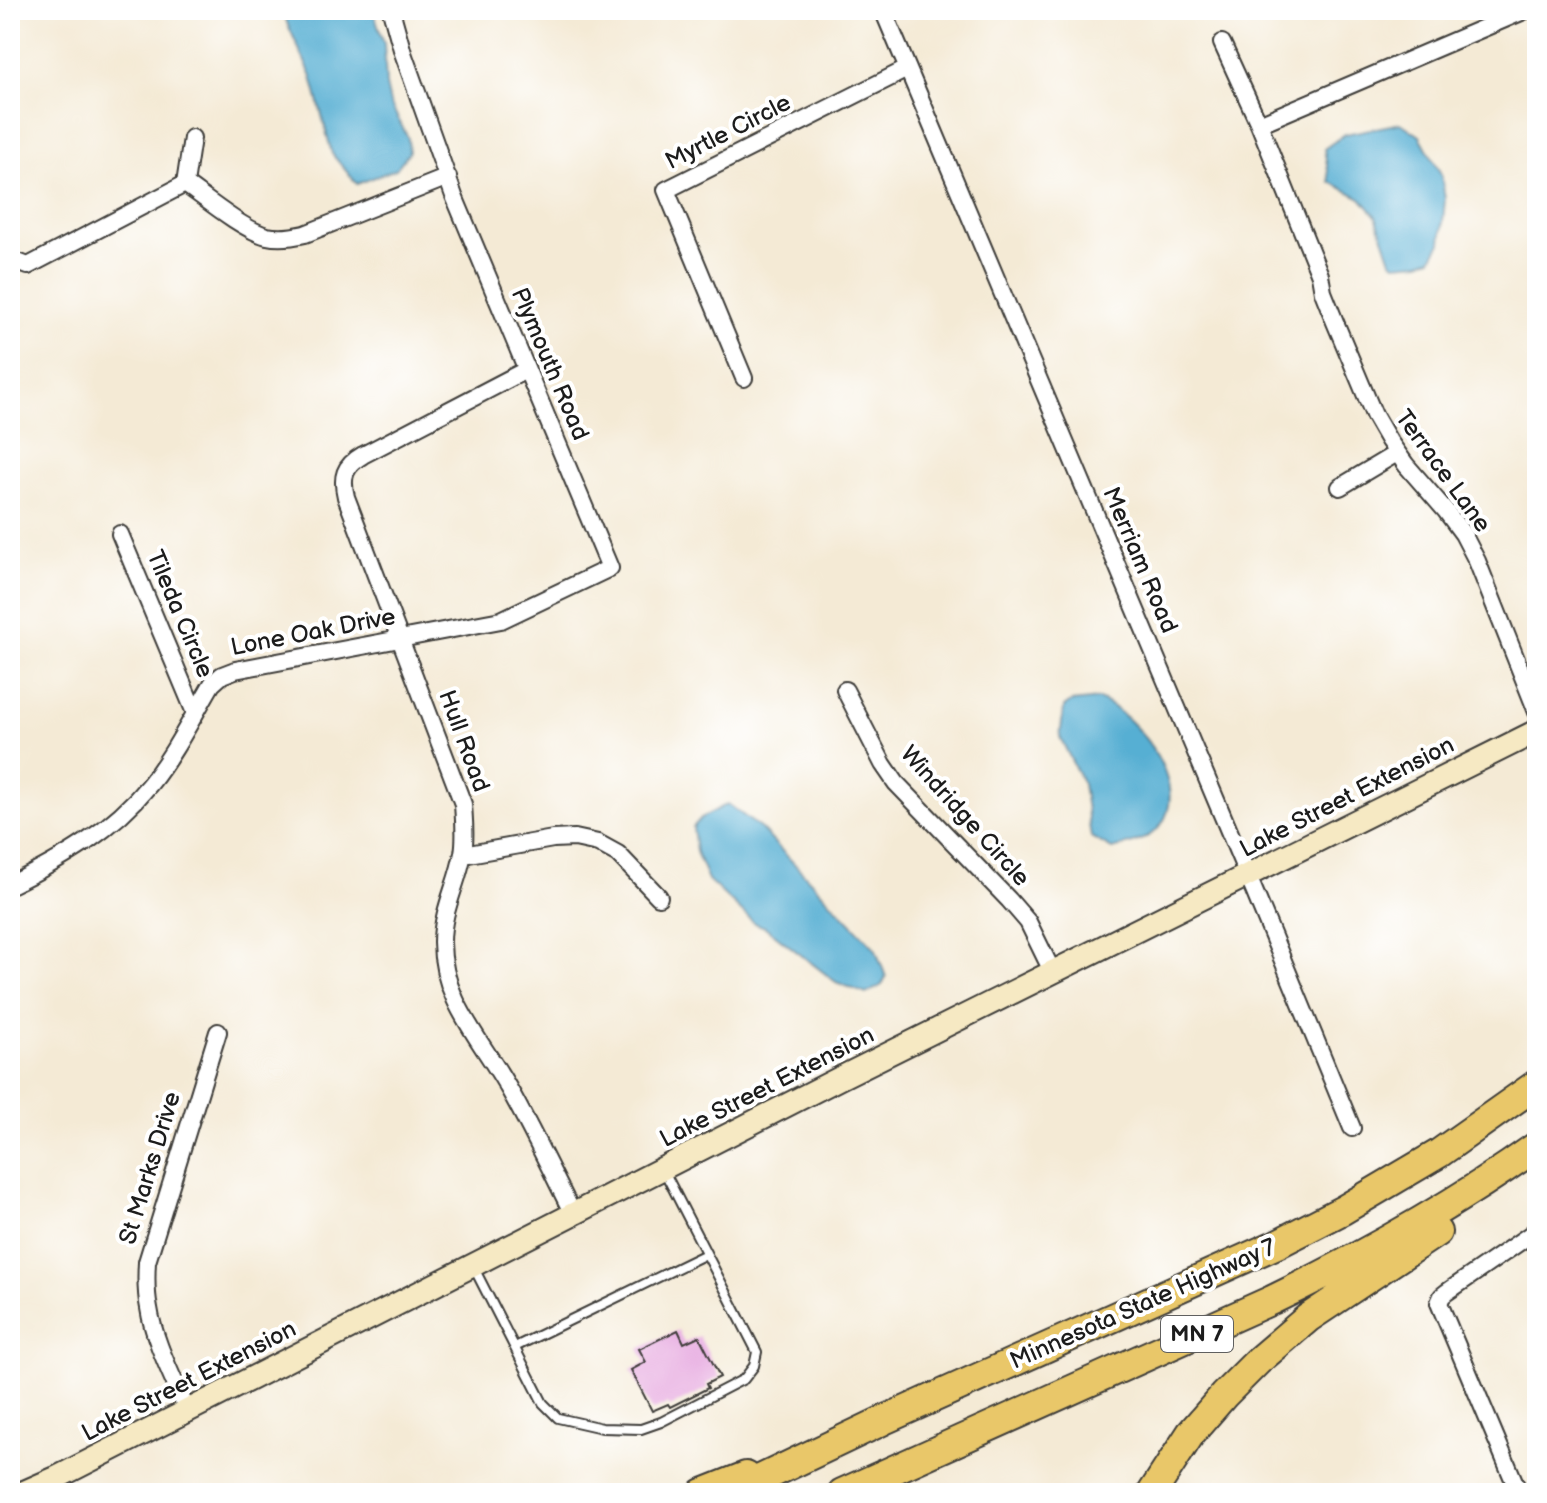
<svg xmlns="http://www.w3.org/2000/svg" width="1547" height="1503" viewBox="0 0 1547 1503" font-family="'Balsamiq Sans',sans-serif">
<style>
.water{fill:#56afd3;stroke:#396678;stroke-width:2}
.building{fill:#e5a5de}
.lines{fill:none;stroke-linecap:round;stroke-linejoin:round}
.lane-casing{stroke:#3c3b38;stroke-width:12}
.street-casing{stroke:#3c3b38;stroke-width:20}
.secondary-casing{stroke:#3c3b38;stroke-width:26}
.highway-casing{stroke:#3c3b38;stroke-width:32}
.lane{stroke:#fff;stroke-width:8}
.street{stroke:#fff;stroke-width:16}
.secondary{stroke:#f6e9c3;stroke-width:22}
.highway{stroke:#e9c769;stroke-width:28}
.labels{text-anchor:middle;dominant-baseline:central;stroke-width:8;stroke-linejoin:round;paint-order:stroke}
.shield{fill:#fff;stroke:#606060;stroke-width:2}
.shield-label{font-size:22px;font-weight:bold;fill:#1c1c1c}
.street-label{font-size:24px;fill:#1c1c1c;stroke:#fff}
</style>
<rect width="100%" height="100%" fill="#fff"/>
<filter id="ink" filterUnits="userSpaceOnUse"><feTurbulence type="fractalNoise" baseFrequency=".0125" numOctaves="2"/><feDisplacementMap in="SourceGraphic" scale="16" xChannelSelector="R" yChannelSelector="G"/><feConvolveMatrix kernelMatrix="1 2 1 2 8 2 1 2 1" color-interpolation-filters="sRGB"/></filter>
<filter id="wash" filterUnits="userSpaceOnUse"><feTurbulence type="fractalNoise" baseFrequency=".006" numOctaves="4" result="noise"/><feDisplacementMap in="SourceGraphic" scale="32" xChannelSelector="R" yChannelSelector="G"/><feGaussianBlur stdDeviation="1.8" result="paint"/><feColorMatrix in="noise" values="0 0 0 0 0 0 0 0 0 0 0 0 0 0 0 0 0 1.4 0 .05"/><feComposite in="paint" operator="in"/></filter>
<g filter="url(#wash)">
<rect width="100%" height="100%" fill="#f4ead5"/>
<!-- water -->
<path class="water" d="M284,10H373L384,43L386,85L390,103L408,138L409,152L396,169L357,184L332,154L312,77L287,23Z
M1401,123L1420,136L1441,174L1445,199L1441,243L1432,258L1420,262L1395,264L1391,260L1376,216L1361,198L1330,182L1324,149L1345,134Z
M1099,699C1136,716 1191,783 1161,825C1151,839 1128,845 1112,849L1091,837L1083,784L1060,737L1064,707L1071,702Z
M728,804L761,829L875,948L886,977L882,985L866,994L836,982L765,927L754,923L708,880L696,852L693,827L701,818Z"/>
<g id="blocks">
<!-- building -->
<path class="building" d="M678,1330L684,1343L699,1336L720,1377L706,1384L708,1388L670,1407L668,1404L652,1411L631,1370L646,1362L639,1349Z"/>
</g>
</g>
<g filter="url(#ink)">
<use href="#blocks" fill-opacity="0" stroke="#3c3b38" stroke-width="2"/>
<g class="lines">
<defs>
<path id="lane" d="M473,1266L543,1403L558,1418L602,1428L641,1429L661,1422L744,1379L754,1366L757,1352L663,1169
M515,1347L706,1254"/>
<path id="street" d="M883,10L1248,876L1352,1128
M1222,43L1259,124L1320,275L1323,292L1335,322L1374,415L1389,441L1406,465L1446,511L1463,534L1477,561L1537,712
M1259,124L1526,10
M185,184C206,199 244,230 267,236C280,239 292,237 305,234L448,177
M10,259L28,266L185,184L192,138
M526,370L363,455C344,466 341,477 346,497L463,804C464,821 466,837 463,853C458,883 442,910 442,942C442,1001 482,1040 509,1089C532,1130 552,1172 573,1214
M744,378L666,190L907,69
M1340,487L1397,453
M120,534L195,713
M845,690L883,764L896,783L1009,900L1028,922L1053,973
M463,855L553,839L575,838L598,843L618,854L659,897
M10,885C63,859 112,831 150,784C174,754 192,718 212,684L222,675L235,670L501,620L610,568L454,196L403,53L391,10
M187,1411C174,1379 154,1342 149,1308C146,1293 146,1278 147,1262L218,1032
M1519,1493L1439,1303L1442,1296L1447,1292L1537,1230"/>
<path id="secondary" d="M22,1493L56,1478L840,1078L1537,731"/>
<path id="highway" d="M703,1493L746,1476
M731,1493L884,1420L1277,1244L1343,1210L1438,1154L1537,1084
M842,1493L1272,1300C1365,1255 1453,1206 1537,1146
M1152,1493L1191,1433L1224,1395L1259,1360L1308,1318L1437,1232"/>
</defs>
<!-- lane casing -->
<use href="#lane" class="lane-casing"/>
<!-- street casing -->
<use href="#street" class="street-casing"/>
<!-- secondary casing -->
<use href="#secondary" class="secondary-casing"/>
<!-- highway casing -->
<use href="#highway" class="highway-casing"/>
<!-- lane -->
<use href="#lane" class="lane"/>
<!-- street -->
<use href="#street" class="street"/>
<!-- secondary -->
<use href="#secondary" class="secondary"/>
<!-- highway -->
<use href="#highway" class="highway"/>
</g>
</g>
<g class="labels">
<!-- shield labels -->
<rect class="shield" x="1161" y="1316" width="72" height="36" rx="6"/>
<g class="shield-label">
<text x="1197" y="1334">MN 7</text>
</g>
<!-- street labels -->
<g class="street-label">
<text transform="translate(728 132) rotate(-27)">Myrtle Circle</text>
<text transform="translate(550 364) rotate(67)">Plymouth Road</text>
<text transform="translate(1443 471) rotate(54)">Terrace Lane</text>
<text transform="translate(1140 560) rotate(67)">Merriam Road</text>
<text transform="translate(180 614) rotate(67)">Tileda Circle</text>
<text transform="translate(313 632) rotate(-11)">Lone Oak Drive</text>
<text transform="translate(464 741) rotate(70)">Hull Road</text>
<text transform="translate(1347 797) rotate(-27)">Lake Street Extension</text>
<text transform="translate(965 816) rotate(48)">Windridge Circle</text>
<text transform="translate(767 1087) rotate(-27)">Lake Street Extension</text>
<text transform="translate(150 1168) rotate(-73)">St Marks Drive</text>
<text transform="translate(1143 1304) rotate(-24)">Minnesota State Highway 7</text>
<text transform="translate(189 1381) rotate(-27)">Lake Street Extension</text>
</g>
</g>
<!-- margin -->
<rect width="1547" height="1503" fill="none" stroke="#fff" stroke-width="40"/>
</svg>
